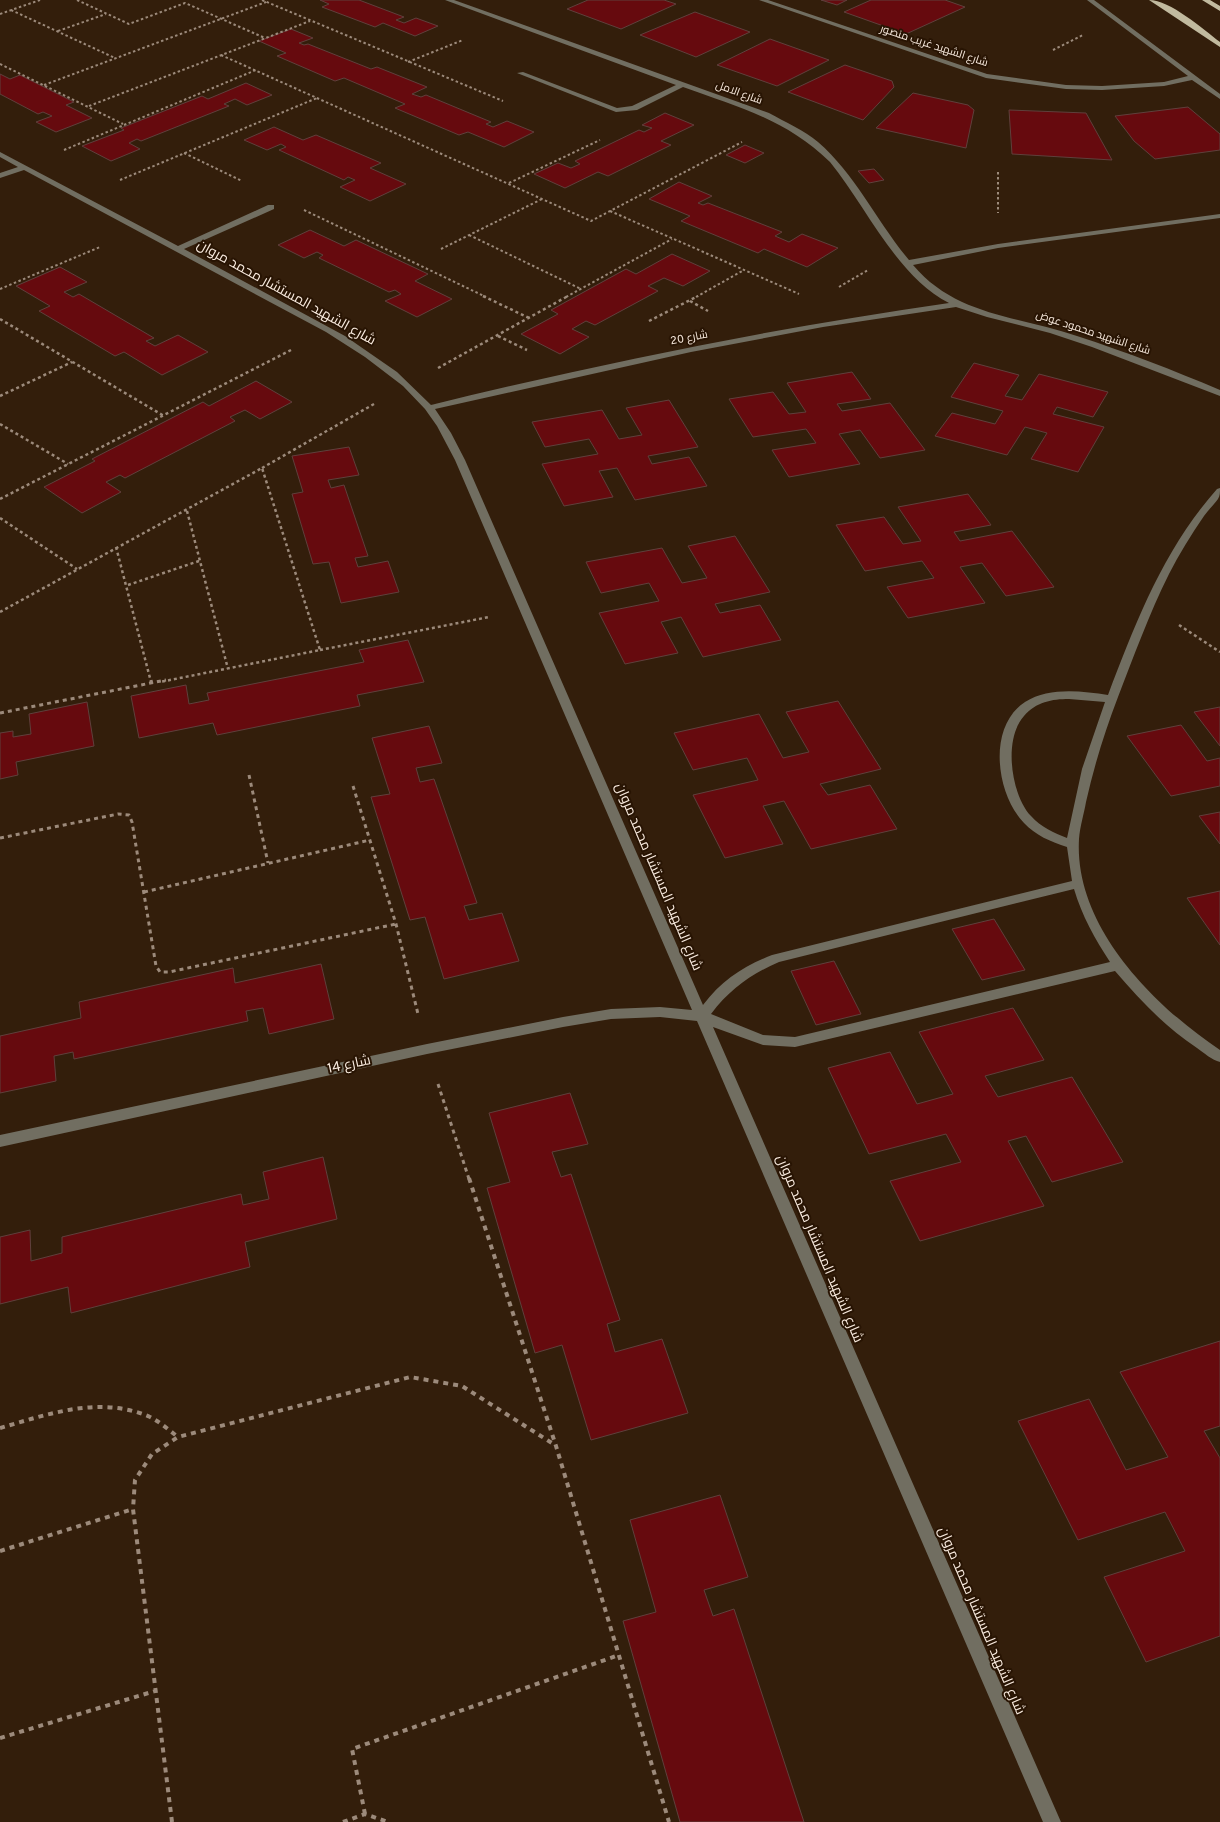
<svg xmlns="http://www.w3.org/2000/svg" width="1220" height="1822" viewBox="0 0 1220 1822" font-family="Overpass,Cairo,sans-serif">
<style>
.building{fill:#660a0e;stroke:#5f403c}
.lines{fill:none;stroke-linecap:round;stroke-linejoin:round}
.path-far3{stroke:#9c8a7b;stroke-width:2;stroke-dasharray:2.5 2.5;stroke-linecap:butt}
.path-far2{stroke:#9c8a7b;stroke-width:2.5;stroke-dasharray:3 3;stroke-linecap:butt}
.path-far1{stroke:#9c8a7b;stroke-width:3;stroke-dasharray:4 4;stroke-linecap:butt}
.path{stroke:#9c8a7b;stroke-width:4;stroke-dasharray:5 5;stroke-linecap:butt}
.minor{fill:#716e61;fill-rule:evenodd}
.major{fill:#c1ba9f;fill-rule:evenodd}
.labels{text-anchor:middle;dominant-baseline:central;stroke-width:4;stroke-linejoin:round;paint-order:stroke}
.far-street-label{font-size:11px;fill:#faece0;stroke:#281403}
.street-label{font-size:14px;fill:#faece0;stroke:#281403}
</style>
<rect width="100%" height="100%" fill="#331e0b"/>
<!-- building -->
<path class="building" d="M320,0H359L404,17L396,20L404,23L416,18L438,26L415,36L383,23L375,27L322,7L329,4Z
M588,0H664L676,4L621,29L567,9Z
M821,0H847L837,5Z
M871,0H945L965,7L906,34L844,12Z
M695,12L750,32L696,57L640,35Z
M291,29L313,38L299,43L304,45L308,44L371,69L377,67L427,87L412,94L421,97L426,95L491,122L486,124L493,127L507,121L534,132L504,147L468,132L459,135L395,108L405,104L344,78L335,81L277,56L286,53L259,41Z
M770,39L829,60L777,86L717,65Z
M845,65L892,81L894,87L863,120L788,92Z
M0,74L10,79L20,75L74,102L66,105L92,118L56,132L36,122L52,116L43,112L38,114L0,94Z
M246,83L272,95L247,105L235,99L224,104L229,106L141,141L137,139L129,143L140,149L111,161L82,146L124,130L121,128L202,96L208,99Z
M913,93L968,105L974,110L966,148L876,128Z
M1188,107L1220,134V150L1155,159L1134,141L1115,116Z
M1009,110L1086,113L1112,160L1012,154Z
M665,113L694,125L661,141L671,145L608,176L598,172L565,188L534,174L558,163L571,168L580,164L575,161L639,130L644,132L652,128L642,125Z
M274,127L303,140L316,135L381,163L370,168L406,184L370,201L340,187L355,180L348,177L344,180L279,150L286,147L281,144L267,150L244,140Z
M745,145L764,153L745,163L726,155Z
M874,169L884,180L869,183L858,171Z
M679,182L712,196L698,203L703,205L708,203L782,232L775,236L789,242L802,234L838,248L807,267L764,249L758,253L681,221L690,216L649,199Z
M310,230L344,246L356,240L428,274L415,281L452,299L417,317L385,301L401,294L395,290L389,292L319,258L323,255L317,252L304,258L278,245Z
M672,254L710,271L683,286L664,278L648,286L658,291L595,325L586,321L572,329L589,337L560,354L521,334L558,314L551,310L626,269L636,274Z
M60,267L87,282L64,292L73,297L79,294L154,338L146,341L155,346L178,335L208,352L162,375L124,352L115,356L39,311L50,306L16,286Z
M974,363L1019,375L1005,396L1022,400L1039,374L1108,392L1093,417L1057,407L1053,414L1104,427L1078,472L1031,459L1047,433L1025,427L1007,455L935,436L952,413L995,424L1003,411L951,397Z
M852,372L871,399L837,404L842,411L890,403L925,450L880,458L860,430L839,434L860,464L789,477L772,450L816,443L806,429L753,437L729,399L773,392L789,414L806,412L787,383Z
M256,381L292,402L260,419L245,410L230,417L235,421L125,478L120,475L106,482L121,492L82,513L44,487L95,461L92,459L203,402L209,406Z
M669,400L698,447L648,456L652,464L689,457L707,486L635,500L617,468L599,471L613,497L564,506L542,464L598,454L589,439L545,447L532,422L602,410L619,439L642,435L626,408Z
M349,447L359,475L328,480L331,488L344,485L368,556L355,558L358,567L388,561L399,592L341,603L329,562L313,564L292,494L303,492L292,456Z
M968,494L991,525L954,532L960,541L1012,531L1054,587L1006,596L982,563L960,567L985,603L908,618L887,587L934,578L922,561L865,571L836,525L884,517L903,544L921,541L898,507Z
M735,536L770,592L715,604L720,613L760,605L781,640L703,657L681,617L661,622L678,653L625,664L599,613L659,601L649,583L601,593L586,562L662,548L682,583L707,578L688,546Z
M408,640L424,682L357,695L360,706L217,735L213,723L139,738L131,696L186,685L189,704L209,700L207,693L364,662L359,650Z
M838,701L881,769L820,784L828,795L870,785L897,829L811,849L784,801L763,806L783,844L725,858L693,795L758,780L747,758L693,770L674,733L759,714L783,758L809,752L786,712Z
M87,702L94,746L16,762L18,775L0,779V733L13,731V737L31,734L29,714Z
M1220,707V746L1194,712Z
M1181,725L1207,761L1220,758V786L1171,796L1127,736Z
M429,726L442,763L416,768L420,782L434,779L477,903L464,906L469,920L502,913L519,961L444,979L425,917L410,920L371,797L390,794L372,738Z
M1220,812V844L1199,816Z
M1220,891V945L1187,898Z
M994,919L1025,970L982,980L952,929Z
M834,961L861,1014L816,1025L791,971Z
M321,964L334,1019L269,1034L263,1008L246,1011L248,1021L74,1059L73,1052L54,1056L56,1081L0,1093V1036L81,1018L79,1002L233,968L235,983Z
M1013,1008L1044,1060L985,1076L998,1097L1072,1077L1123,1162L1052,1182L1026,1136L1008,1141L1044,1206L920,1241L890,1181L961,1162L946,1134L869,1154L828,1068L890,1052L917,1104L953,1094L919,1032Z
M570,1093L588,1144L552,1152L561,1177L571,1174L620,1320L607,1324L615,1352L662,1339L688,1413L591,1440L562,1345L535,1353L487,1188L510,1182L489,1113Z
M323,1157L337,1219L245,1242L250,1267L71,1313L68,1287L0,1304V1237L30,1230L31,1261L62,1253V1237L241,1194L243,1205L269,1199L263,1172Z
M1220,1341V1426L1204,1431L1220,1458V1636L1146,1662L1104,1577L1185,1551L1165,1512L1078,1540L1018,1421L1089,1399L1126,1470L1168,1457L1120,1372Z
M720,1495L748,1577L704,1590L713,1616L734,1609L804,1822H680L623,1621L656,1612L630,1520Z"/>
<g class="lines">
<!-- path-far3 -->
<path class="path-far3" d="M77,0L129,24L185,3L265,38
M262,0L503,101
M11,10L115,58
M0,14L40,0
M58,31L106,14
M1053,50L1083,35
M221,55L591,221L742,142
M408,62L463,40
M0,64L123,124
M44,85L266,2
M89,106L310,21
M64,150L256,70
M184,153L242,181
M998,172V213
M120,180L317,98
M509,183L600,140
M304,210L486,297
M610,211L799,294
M469,235L581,289
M441,249L542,199
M839,287L868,270
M0,289L100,247
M566,297L672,239
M696,297L744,270"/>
<!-- path-far2 -->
<path class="path-far2" d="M483,296L529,318
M690,301L708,311
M0,319L164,416
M649,321L698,296
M498,336L527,350
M438,368L568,296
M0,396L72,362
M0,424L68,464
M262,468L374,404
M0,499L291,350
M187,511L228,669
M0,518L77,569
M116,547L151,682
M128,585L199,561
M0,612L262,468L320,650L160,682
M1179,625L1220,652
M320,650L489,617"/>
<!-- path-far1 -->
<path class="path-far1" d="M151,680L152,684
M0,713L166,680
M249,775L268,863
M353,786L396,924L418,1014
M0,838L118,814L129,815L132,822L156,966L160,972H169L396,924
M144,892L370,840
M438,1084L469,1179"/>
<!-- path -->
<path class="path" d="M469,1178L556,1446L669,1822
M0,1428C49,1414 100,1395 150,1417C160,1422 169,1430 178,1437
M0,1551L133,1509
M0,1738L155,1691
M365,1814L352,1749L619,1655
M172,1822L133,1509L135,1480L152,1454L178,1437L410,1377L462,1386L555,1445
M343,1822L365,1814L388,1822"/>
<!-- minor -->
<path class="minor" d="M445,0H454L769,113C785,122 804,130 818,142C856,175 877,222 909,260L998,244L1220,214V218L998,248L913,265C956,316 1018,316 1077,336C1126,352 1173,370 1220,390V396L1092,347L1050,333L987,317L956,307L823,327L691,352L435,409L451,433L465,460L703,1005C722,980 744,966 772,955L1072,881L1067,847C1051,842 1035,835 1024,823C996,794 987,727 1025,702C1049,687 1081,691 1108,695C1136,621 1164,549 1217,489L1220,488C1220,492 1220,496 1218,499C1214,505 1208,510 1204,516C1191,535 1179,554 1169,574C1149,614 1134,656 1118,697C1105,731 1094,766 1086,802C1084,814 1080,826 1079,839C1074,926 1153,1005 1220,1050V1062C1212,1060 1204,1053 1197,1048C1165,1027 1140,1000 1115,971L795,1047L763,1045L713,1027L1061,1822H1043L697,1021L660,1017L611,1019L563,1027L427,1054L0,1147V1135L427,1044L563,1017L611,1009L660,1007L692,1010L455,460L437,426L425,409L403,386L365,357L326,332L24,170L0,178V173L18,167L0,157V152L178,246L268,205H274V209L184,249L345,336L397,372L431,405C602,363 774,328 949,303C897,277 866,206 830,162C786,119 738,107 683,87L637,110L616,112L517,73L523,72L617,108L632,106L676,85ZM1069,699L1105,702L1082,769L1067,838C1054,833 1041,827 1031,816C1011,795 1003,739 1024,716C1036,702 1052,699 1069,699ZM1074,889C1082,916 1095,939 1110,962L795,1037L763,1035L711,1014C730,989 751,974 779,962Z
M759,0H768L987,74L1066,85L1102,86L1164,82L1188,76L1087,0H1094L1220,94V99L1192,80L1164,86L1102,90L1066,89L986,78Z"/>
<!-- major -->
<path class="major" d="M1149,0C1170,0 1203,29 1220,42V47Z
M1202,0H1210L1220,6V11Z"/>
</g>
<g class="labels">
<!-- far-street labels -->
<g class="far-street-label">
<text transform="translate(934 46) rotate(18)">شارع الشهيد غريب منصور</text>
<text transform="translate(739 93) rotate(20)">شارع الامل</text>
<text transform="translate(1093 333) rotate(18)">شارع الشهيد محمود عوض</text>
<text transform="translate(689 338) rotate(-11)">شارع 20</text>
</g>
<!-- street labels -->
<g class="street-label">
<text transform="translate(286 293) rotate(29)">شارع الشهيد المستشار محمد مروان</text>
<text transform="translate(658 877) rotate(67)">شارع الشهيد المستشار محمد مروان</text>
<text transform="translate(349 1065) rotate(-12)">شارع 14</text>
<text transform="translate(819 1249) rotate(67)">شارع الشهيد المستشار محمد مروان</text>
<text transform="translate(981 1621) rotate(67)">شارع الشهيد المستشار محمد مروان</text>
</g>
</g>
</svg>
